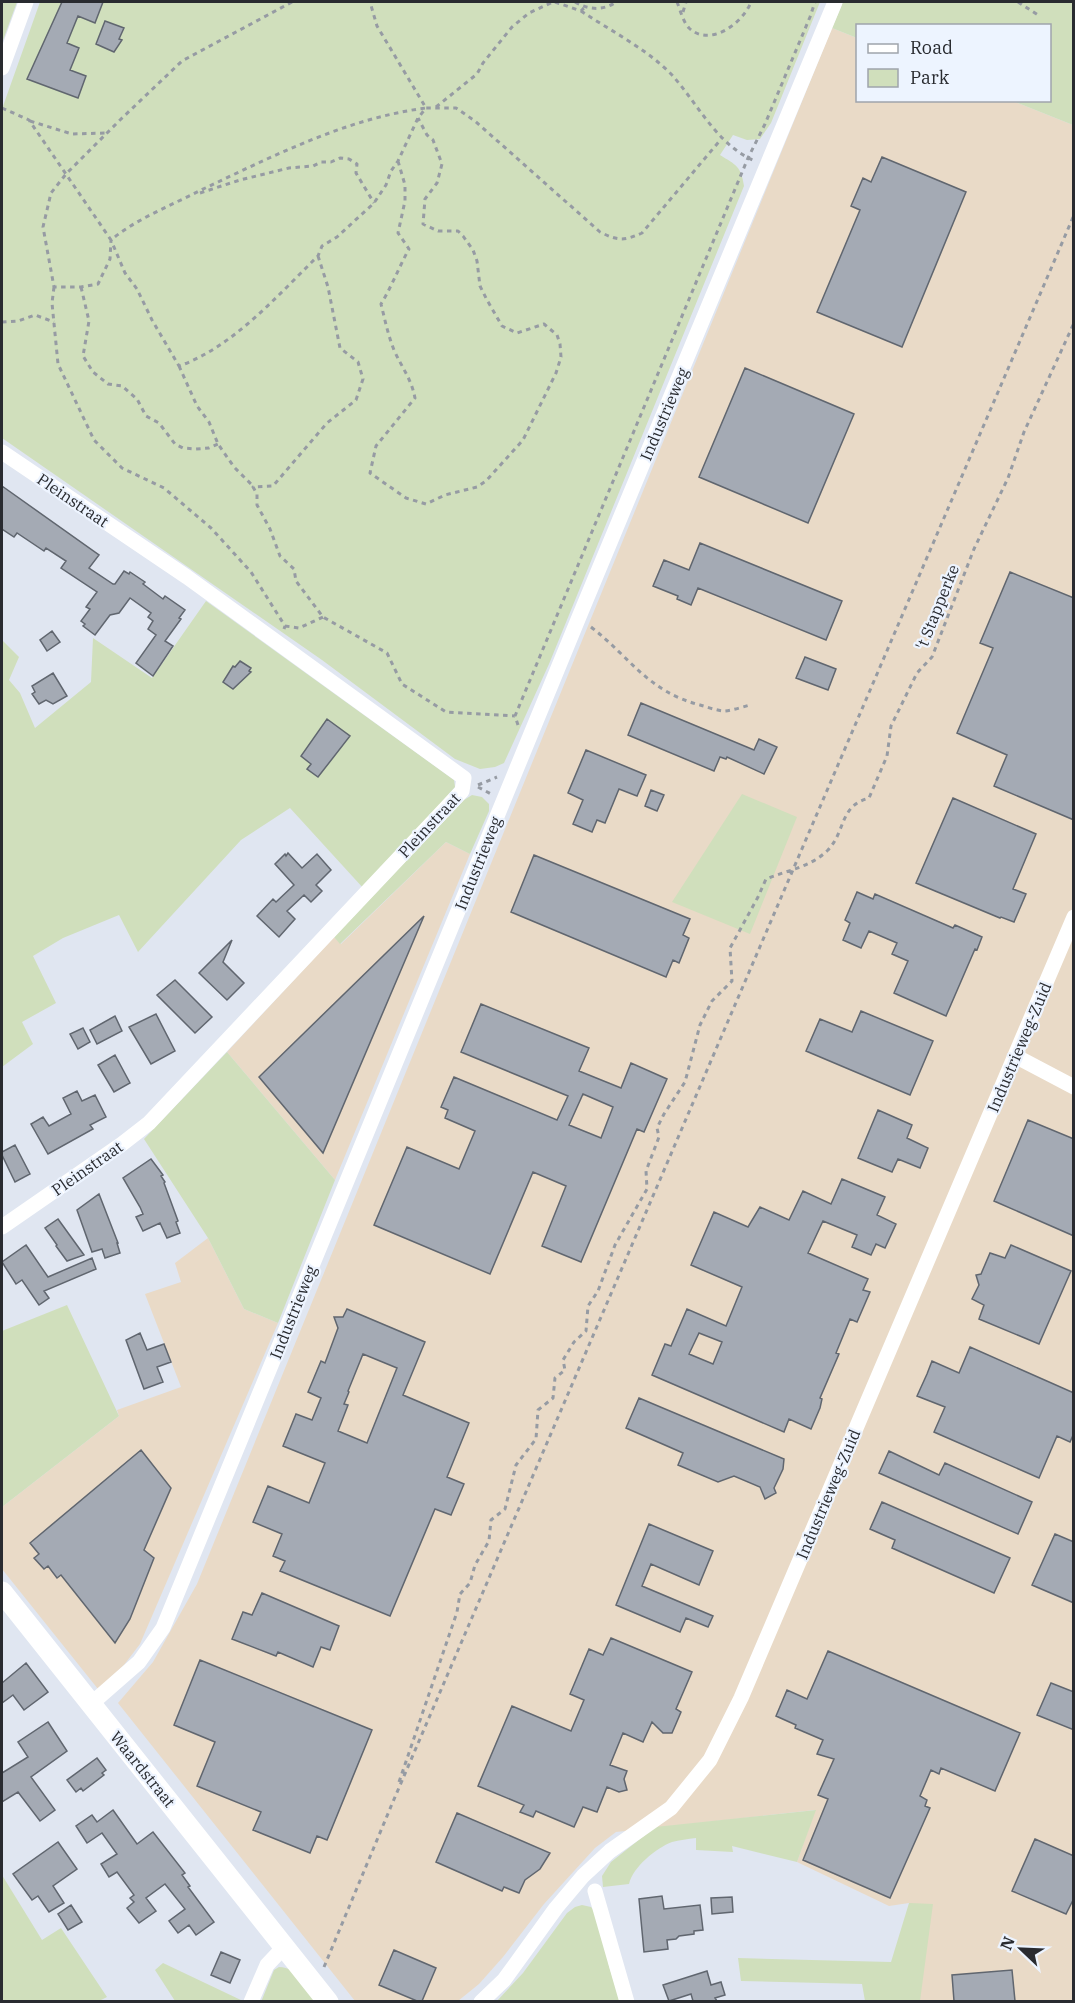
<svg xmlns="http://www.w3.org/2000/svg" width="1075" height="2003" viewBox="0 0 1075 2003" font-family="'IBM Plex Serif',serif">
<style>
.industrial{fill:#e9dac7}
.green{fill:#d0dfbc}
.building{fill:#a4aab4;stroke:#60666f;stroke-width:1.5;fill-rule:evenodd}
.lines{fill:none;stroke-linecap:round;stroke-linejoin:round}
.path{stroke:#969ba3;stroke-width:3;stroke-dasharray:4.5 4.5;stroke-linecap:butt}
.street{stroke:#fff;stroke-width:15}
.secondary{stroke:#fff;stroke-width:21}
.labels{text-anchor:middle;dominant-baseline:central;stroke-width:4.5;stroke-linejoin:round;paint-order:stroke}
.street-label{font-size:16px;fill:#292b30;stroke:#edf4ff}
</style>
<rect width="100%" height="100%" fill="#e0e6f1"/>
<!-- industrial -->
<path class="industrial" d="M832,28L857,38L858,100L1013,101L1073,125V2001H920L909,1903L889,1906L797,1862L815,1810L616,1832L595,1848L544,1904L503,1957L479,1984L458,2001H355L118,1703L153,1662L197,1584Z
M446,842L470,854L335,1180L227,1052L334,937L341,944Z
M208,1238L244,1309L278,1323L140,1644L124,1665L98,1689L2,1569V1507L119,1416L117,1410L181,1387L145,1294L181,1282L175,1263Z"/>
<!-- green -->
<path class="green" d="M2,2H17L2,43Z
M40,2H820L771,123L760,139L747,140L733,135L720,155C736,165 741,166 744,186L549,664L504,763L495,767L480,769L455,759L322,660L2,438V109Z
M843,2H1073V125L1013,101L1050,100V26H858L857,38L832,28Z
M206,601L454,780L455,787L364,889L290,808L241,840L138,952L119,915L63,938L33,956L56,1003L22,1022L33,1044L2,1067V640L19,657L9,680L20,693L35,728L91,682L93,638L152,678Z
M742,794L797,817L750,934L672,902Z
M472,795L482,797L489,804V811L470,854L446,842L340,944L334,937L464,800Z
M227,1052L335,1180L278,1323L244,1309L208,1238L144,1139Z
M67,1305L119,1416L2,1507V1331Z
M816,1810L797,1862L732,1846L733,1852L696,1850V1838C688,1839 679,1840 672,1842C656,1848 633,1867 629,1884L603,1887L602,1876L611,1862L655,1827Z
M2,1875L42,1940L61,1928L107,1997L97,2002L2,2001Z
M909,1903L933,1904L920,2001H865L862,1984L741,1981L738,1958L891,1962Z
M582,1905L591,1907L600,1918L609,1966L620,2001L496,2002L523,1973L567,1913L575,1907Z
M163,1963L243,2001H175L155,1970Z
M279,1967C298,1967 306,1987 317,2002H261L274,1970Z"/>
<!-- building -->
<path class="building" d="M62,2H103L95,23L78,16L67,43L79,48L70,70L86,76L78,98L27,79Z
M105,21L124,28L119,39L122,40L114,52L96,44Z
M882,157L966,192L902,347L817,312L860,210L851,206L863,178L871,182Z
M745,368L854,414L808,523L699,477Z
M2,486L99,555L89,568L113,584H115L124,571L129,574L130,572L145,582L143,584L163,599L165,596L185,610L179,618L181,619L165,641L173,646L153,676L136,663L156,635L148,629L153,621L148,617L151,613L130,598L119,613L110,615L95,635L83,626L85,624L81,621L90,609L86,607L97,592L61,568L66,561L46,548L44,551L17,533L14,537L2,529Z
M700,543L842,601L826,640L698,588L691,605L677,599L678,596L653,586L664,560L689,570Z
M1010,572L1074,598V820L994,786L1007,755L957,733L993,648L980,643Z
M52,631L60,642L47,651L40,640Z
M805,657L836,669L828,690L796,678Z
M240,661L251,668L249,671L251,672L233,689L223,682L233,666L235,667Z
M53,673L67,696L53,704L46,700L39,704L32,694L35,692L32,686Z
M641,703L754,750L759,739L777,747L764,774L727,757L726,759L720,757L714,771L628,735Z
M327,719L350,736L318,777L307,769L311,764L301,756Z
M586,750L646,775L637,796L619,789L605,823L597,820L592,832L573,824L583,800L568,793Z
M651,790L664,795L657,811L645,806Z
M953,798L1036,834L1013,889L1026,894L1014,922L1001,917L1000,918L916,883Z
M288,853L302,868L317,854L331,870L316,885L322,891L311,902L304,895L287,911L295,919L279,937L257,916L273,899L276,902L294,885L275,864L285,854L286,856Z
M534,855L690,919L683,935L689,938L679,963L673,960L666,977L511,912Z
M857,892L873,899L875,894L953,928L955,925L982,937L977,950L975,949L946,1016L894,993L908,961L892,954L897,943L869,931L861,948L843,940L850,923L845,920Z
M424,916L323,1153L259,1077Z
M232,940L223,962L244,983L227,1000L199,973Z
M175,980L212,1017L195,1033L157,995Z
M481,1004L589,1048L579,1071L621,1088L631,1063L667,1079L644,1132L637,1129L581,1262L542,1246L566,1186L533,1172L490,1274L374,1225L407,1147L459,1169L475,1131L445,1118L448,1110L441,1107L454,1077L557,1120L568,1096L461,1052ZM583,1094L613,1107L601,1138L569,1125Z
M861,1011L933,1041L910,1095L806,1051L820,1019L852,1032Z
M156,1014L175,1051L151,1064L129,1027Z
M115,1016L122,1031L97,1044L90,1030Z
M83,1028L90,1042L78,1049L70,1034Z
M115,1055L130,1083L114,1092L98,1065Z
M77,1091L82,1101L95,1095L106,1117L90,1125L93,1129L48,1154L31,1124L43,1117L49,1126L71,1114L63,1098Z
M878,1110L912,1125L907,1138L928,1148L920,1168L898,1159L892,1172L858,1158Z
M1028,1120L1074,1139V1236L994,1201Z
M15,1145L30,1174L15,1182L2,1155V1152Z
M151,1159L163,1175L161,1176L165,1182L164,1183L178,1221L176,1222L180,1233L167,1238L160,1223L143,1231L136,1217L143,1214L140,1207L123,1178Z
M842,1179L885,1197L877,1215L896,1224L885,1248L876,1244L871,1255L852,1247L857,1235L823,1221L808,1253L868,1279L863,1290L870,1292L857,1322L850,1319L836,1353L839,1354L820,1398L822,1399L820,1408L811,1429L789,1419L784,1432L652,1375L665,1344L671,1346L687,1309L726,1326L742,1287L691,1265L714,1212L748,1227L760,1207L789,1220L803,1191L831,1204ZM699,1333L722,1342L713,1364L689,1354Z
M99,1194L118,1243H117L120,1253L105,1258L102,1249L92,1252L77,1210Z
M58,1219L84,1255L67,1261L56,1246L57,1245L45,1228Z
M26,1245L48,1277L92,1258L96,1269L44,1291L49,1298L39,1305L22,1280L16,1284L2,1262Z
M1011,1245L1071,1271L1039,1344L979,1319L984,1305L972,1299L979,1285L976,1275L981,1274L990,1253L1005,1258Z
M347,1309L425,1342L403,1395L469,1423L447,1477L464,1484L451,1515L435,1509L390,1616L280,1571L285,1561L273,1556L282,1534L253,1522L268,1486L309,1503L325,1463L283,1446L296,1414L312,1420L321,1398L308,1392L321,1361L325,1363L338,1328L334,1317H343ZM363,1354L397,1368L367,1443L338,1431L348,1405L344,1404L349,1392L348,1391Z
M140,1333L147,1350L164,1344L171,1362L157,1367L163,1382L144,1389L126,1340Z
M970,1347L1074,1393V1433L1070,1442L1057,1436L1039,1478L934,1432L945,1407L917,1396L927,1374L932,1361L959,1373Z
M639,1398L784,1459L783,1469L774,1488L776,1493L765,1499L760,1487L734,1476L718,1482L678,1465L683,1453L626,1428Z
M141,1450L171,1488L144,1550L154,1558L130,1619L115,1643L61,1575L57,1578L48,1566L44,1569L34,1558L39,1554L30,1543Z
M889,1451L939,1475L945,1463L1032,1502L1018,1534L879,1473Z
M882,1502L1010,1558L994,1593L892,1548L895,1540L870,1529Z
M649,1524L713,1551L699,1585L651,1564L642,1586L713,1616L708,1627L686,1618L680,1632L616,1605Z
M1055,1534L1074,1542V1603L1032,1585Z
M262,1593L339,1626L330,1650L321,1647L313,1667L278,1652L276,1656L232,1639L243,1612L252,1615Z
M611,1638L692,1672L676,1709L681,1712L672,1733H663L652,1722L643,1742L623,1733L610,1765L627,1771L624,1779L627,1790L619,1792L607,1787L597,1812L583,1807L574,1827L536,1811L533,1817L520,1812L524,1805L478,1786L512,1706L571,1731L584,1700L570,1694L589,1649L603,1655Z
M828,1651L1020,1733L995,1791L941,1768L939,1774L931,1770L920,1796L927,1800L925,1806L930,1808L890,1898L803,1860L828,1799L818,1795L834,1759L817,1754L823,1740L795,1728L796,1725L776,1716L787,1690L807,1699Z
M200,1660L372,1730L327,1840L317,1836L310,1853L253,1830L261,1812L197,1786L215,1742L174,1725Z
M26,1663L48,1692L24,1710L13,1695L2,1703V1683Z
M1051,1683L1074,1692V1730L1037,1715Z
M48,1722L67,1751L31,1777L55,1810L40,1821L18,1792L2,1802V1773L28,1757L18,1742Z
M97,1758L106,1770L102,1773L104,1775L83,1791L81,1788L76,1792L67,1780Z
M113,1810L137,1844L153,1832L185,1873L182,1875L190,1886L188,1887L214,1922L196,1935L189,1925L178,1933L169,1921L185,1909L165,1884L146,1898L156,1911L139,1923L127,1908L134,1902L130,1898L134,1895L117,1872L109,1877L101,1864L117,1854L102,1833L87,1843L76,1826L92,1815L97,1822Z
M457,1813L550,1853L540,1869L525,1880L519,1893L504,1887L502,1891L436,1862Z
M1035,1839L1074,1856V1898L1066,1914L1012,1891Z
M58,1842L77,1869L53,1886L64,1903L49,1912L38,1896L32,1900L13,1874Z
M662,1896L664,1909L700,1905L703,1930L694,1931V1934L679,1936L676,1939L667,1940L668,1949L644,1952L639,1899Z
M732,1897L733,1912L712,1914L711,1898Z
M71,1905L82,1922L68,1930L58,1914Z
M394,1950L436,1968L422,2001H417L379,1985Z
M221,1952L240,1960L230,1983L211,1975Z
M1012,1970L1015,2001H954L952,1975Z
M707,1971L711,1985L721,1982L725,1995L715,1998L717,2001H693L691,1994L669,2001L663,1985Z"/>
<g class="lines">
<!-- path -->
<path class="path" d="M292,2L182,61L120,120L66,174L51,193L43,227L54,287H81L98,284L110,259L111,240L125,273L137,289L152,320L179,366C233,347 277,296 318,256L322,246L337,237L374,203L386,185L391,171L398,161L418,118L426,108H456L475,121L600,232C618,241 624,241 642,233L722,138
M555,2L581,11L585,7
M575,2C589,10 603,11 616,2
M677,2C680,9 683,22 689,28C710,48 743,23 751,2
M1018,2L1038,15
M581,11C611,31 647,49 672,75C698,104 717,145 755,161
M683,12L686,2
M436,107L477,74L483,63L512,27L529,13L553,2
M2,108L29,120L111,240C136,219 170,206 199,191C271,157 347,118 426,108L377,26L370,2
M30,121L72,134L106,133
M398,161L405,185V201L398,233L409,249C399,267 392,286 381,304C385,320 388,335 394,350C402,368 411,378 415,398L376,446L370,473L406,498L426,504L445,495L477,487L486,481L523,440L556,373L561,357L560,344L557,335L544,324L517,333L502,326L487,300L480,286L477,261L473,250L463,236L458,231H438L423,224L425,199L437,183L442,164L433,140L427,135L418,118
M200,193L240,180L289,168L313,166L321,162H331L340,158L349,159L357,164L356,173L374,203
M318,256L328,287L340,348L358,362L363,379L356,400L327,423L273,486L253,487L257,494V505L270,529L280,556L294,569L296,581L323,617L387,653L402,684L446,712L515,716
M54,287L52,303L58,364L94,440L122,468L164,488L211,528L251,572L285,626L284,629
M81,287L89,321L83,356L93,372L108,384L122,386L137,399L146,416L159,423L175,444L183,448L196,449L209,448L218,444
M2,322L18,321L35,315L54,322
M179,366L197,406L209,422L218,444L234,467L253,486
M285,626L299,628L323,617
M591,627C631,658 647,691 700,705C707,707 715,710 723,711C731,711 742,707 750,705
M518,725L515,716L748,158L765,124L810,17L815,2
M478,785L497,777
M478,787L491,794
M399,1782L457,1612L460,1594L470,1583L475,1565L489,1541L491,1520L505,1509L516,1465L536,1439L538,1410L553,1398L555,1378L565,1370L563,1360L574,1342L586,1331L588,1306L598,1291L615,1245L647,1189L646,1171L659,1137L657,1128L664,1114L685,1082L700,1025L712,1001L732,981L730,948L758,897L766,879C788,870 811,867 828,850C846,831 839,806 869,798L887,756L891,726L917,673L932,657L974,549L1008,478L1024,432L1074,323
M324,1967L392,1804L1074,215"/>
<!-- street -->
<path class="street" d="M2,68L26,2
M2,452L187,577L464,778L462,791L149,1123L122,1144L2,1227
M1015,1056L1074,1087
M91,1704L139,1662L163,1628L579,617L835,2
M595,1891L627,2002
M251,2002L267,1965L284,1947
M481,2002L504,1980L556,1908L583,1876L610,1851L671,1808L710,1760L741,1698L1074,917"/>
<!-- secondary -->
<path class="secondary" d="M2,1592L328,2002"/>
</g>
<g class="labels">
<!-- street labels -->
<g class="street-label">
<text transform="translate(664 414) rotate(-67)">Industrieweg</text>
<text transform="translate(73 500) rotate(34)">Pleinstraat</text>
<text transform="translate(937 607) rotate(-68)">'t Stapperke</text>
<text transform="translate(429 825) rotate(-47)">Pleinstraat</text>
<text transform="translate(478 863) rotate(-68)">Industrieweg</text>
<text transform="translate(1019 1047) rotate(-67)">Industrieweg-Zuid</text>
<text transform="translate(87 1168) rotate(-35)">Pleinstraat</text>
<text transform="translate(293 1312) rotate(-68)">Industrieweg</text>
<text transform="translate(828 1494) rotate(-67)">Industrieweg-Zuid</text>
<text transform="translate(143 1769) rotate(51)">Waardstraat</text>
</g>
</g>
<!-- border -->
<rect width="1075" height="2003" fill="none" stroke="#292b30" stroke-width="6"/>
<!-- legend -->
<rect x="856" y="24" width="195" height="78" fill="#edf4ff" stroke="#9fa4ac" stroke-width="1.5"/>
<rect x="868" y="44" width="30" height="9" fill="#ffffff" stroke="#9fa4ac" stroke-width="1.5"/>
<text x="910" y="54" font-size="18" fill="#292b30">Road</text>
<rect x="868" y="69" width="30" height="18" fill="#d0dfbc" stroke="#9fa4ac" stroke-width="1.5"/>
<text x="910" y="84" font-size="18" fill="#292b30">Park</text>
<!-- north arrow -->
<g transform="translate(1021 1949) rotate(293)" stroke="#edf4ff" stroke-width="4.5" paint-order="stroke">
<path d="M0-4.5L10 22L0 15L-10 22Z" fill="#292b30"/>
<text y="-9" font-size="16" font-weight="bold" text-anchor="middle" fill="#292b30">N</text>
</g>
</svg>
